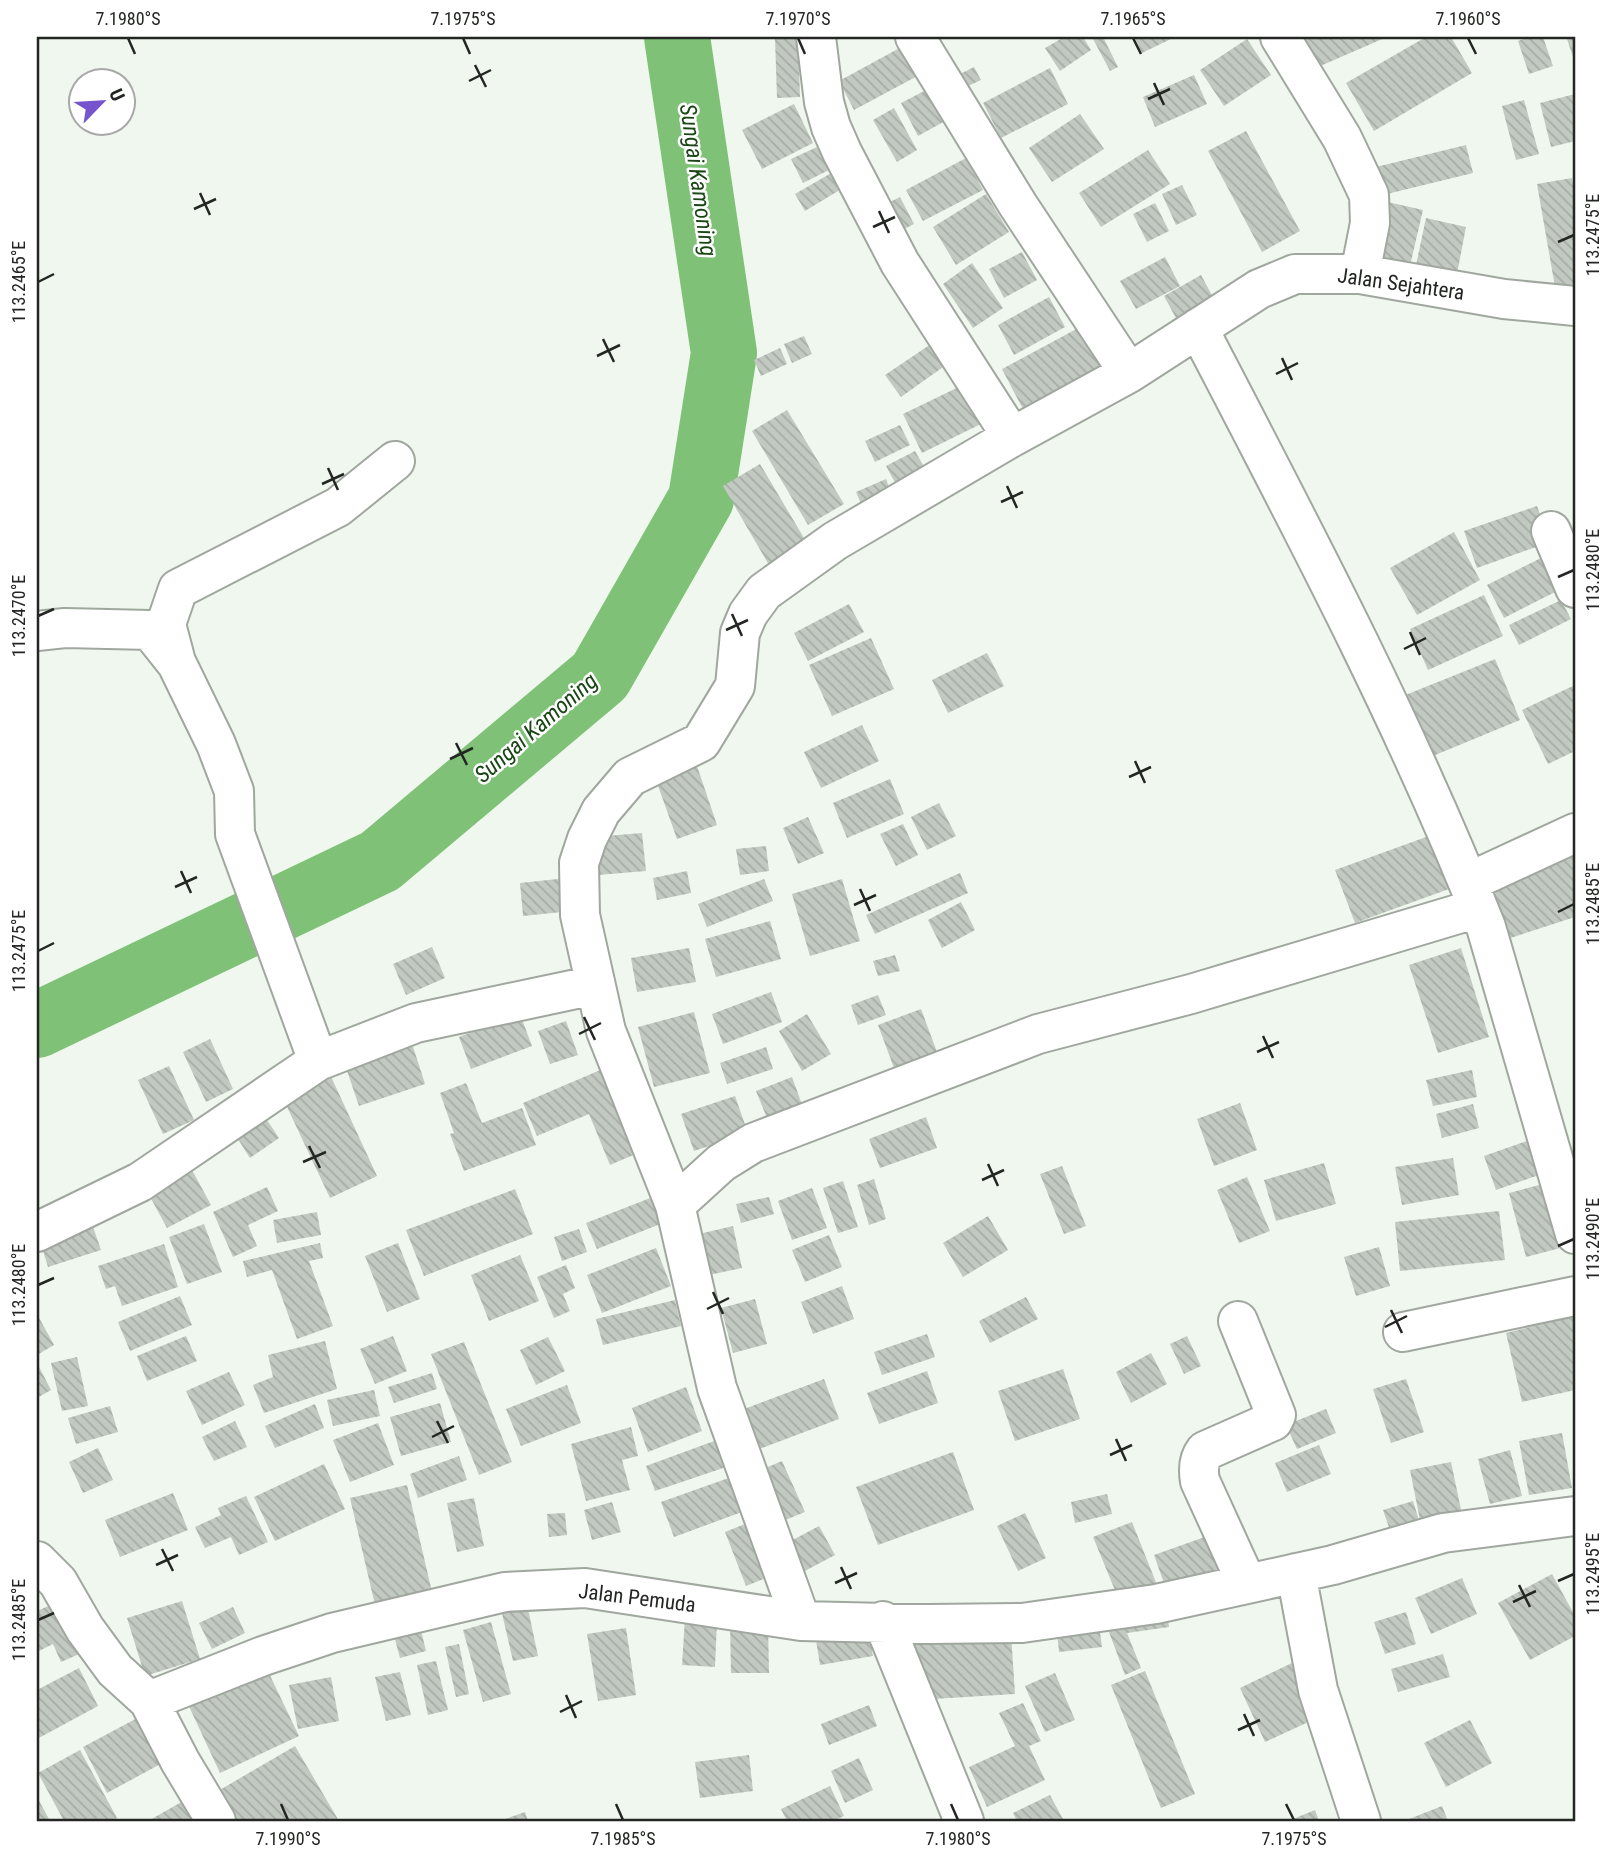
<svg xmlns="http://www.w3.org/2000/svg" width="1612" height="1858" viewBox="0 0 1612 1858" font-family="'Roboto Condensed',sans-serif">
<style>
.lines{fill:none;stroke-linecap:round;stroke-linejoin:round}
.river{stroke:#7fc277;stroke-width:66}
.building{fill:url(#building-back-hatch)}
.minor-casing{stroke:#a0a79f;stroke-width:42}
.minor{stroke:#fff;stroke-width:38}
.ticks{fill:none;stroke:#232623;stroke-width:2.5}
.labels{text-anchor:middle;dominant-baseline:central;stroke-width:5;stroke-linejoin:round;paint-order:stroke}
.street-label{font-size:21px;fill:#232623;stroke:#fff}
.water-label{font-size:23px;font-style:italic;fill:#194614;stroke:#fff}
.neatline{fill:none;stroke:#232623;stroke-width:2.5}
.ticks-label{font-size:18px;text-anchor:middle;fill:#232623}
</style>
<defs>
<pattern id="building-back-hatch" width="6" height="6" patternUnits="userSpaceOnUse" patternTransform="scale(1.75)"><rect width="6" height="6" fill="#c2c9c1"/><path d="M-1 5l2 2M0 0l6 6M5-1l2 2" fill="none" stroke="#a6aca6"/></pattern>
</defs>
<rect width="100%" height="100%" fill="#eff7ee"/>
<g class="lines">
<!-- river -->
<path class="river" d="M37,1025L380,861L600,676L701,499L724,353L677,37"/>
</g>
<!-- building -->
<path class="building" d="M1064,37H1083L1091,50L1060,71L1045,48Z
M1092,37H1103L1118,67L1110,71Z
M1134,37H1175L1142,53Z
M1296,37H1387L1311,70Z
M1426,37H1451L1472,73L1374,131L1346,83Z
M1529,37H1543L1553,66L1529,74L1518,41Z
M1573,37H1575V63L1567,39Z
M775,38H798L800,97L777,98Z
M1247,39L1271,75L1224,106L1200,70Z
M907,44L923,73L854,110L839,81Z
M974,67L981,80L966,87L960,74Z
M1050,68L1068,104L1001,138L983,103Z
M1194,75L1207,104L1155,127L1143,97Z
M930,88L947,120L918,136L901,103Z
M1575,94V141L1551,147L1540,103Z
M1524,100L1539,154L1516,160L1502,106Z
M794,104L813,143L762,169L742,130Z
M894,108L917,150L897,162L873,120Z
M1080,114L1104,149L1052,182L1029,148Z
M1246,131L1300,231L1262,252L1208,151Z
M1466,145L1473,173L1383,195L1376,167Z
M817,147L829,170L803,183L791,159Z
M1148,150L1170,184L1101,227L1079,193Z
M966,158L983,190L923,221L906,190Z
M833,172L843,188L805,211L795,194Z
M1572,178L1575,196V284L1555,287L1537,184Z
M1182,185L1197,215L1176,225L1162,194Z
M986,194L1009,232L956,265L933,227Z
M900,197L914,224L896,233L882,206Z
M1379,200L1423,210L1409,270L1366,260Z
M1155,203L1169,231L1147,242L1133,214Z
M1426,218L1466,227L1456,279L1415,270Z
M1022,252L1037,280L1004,298L989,269Z
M1165,257L1180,286L1136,309L1120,281Z
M972,263L1003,308L973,328L943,284Z
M1201,275L1214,299L1177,320L1164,296Z
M1049,297L1065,327L1014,355L998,325Z
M1082,326L1107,373L1026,415L1002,369Z
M804,336L812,354L792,363L784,344Z
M931,344L946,365L901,397L885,375Z
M780,348L787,364L761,376L754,360Z
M971,381L989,420L922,453L903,414Z
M787,410L844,504L808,525L752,431Z
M900,425L910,445L875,462L865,441Z
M915,451L927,472L898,488L886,466Z
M760,464L807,543L769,565L723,486Z
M886,479L894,501L865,513L856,492Z
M1537,506L1550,542L1477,568L1464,531Z
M1454,532L1480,580L1417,615L1390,568Z
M1553,552L1569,585L1504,618L1487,585Z
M1484,595L1503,636L1428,670L1410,629Z
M1561,600L1571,619L1519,645L1509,625Z
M849,604L864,632L808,661L794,633Z
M871,638L894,689L832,716L809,665Z
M987,653L1004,686L948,713L932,680Z
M1495,659L1520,720L1428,758L1403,696Z
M1575,685V751L1548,764L1522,710Z
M862,725L879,761L821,788L804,752Z
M697,766L717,825L677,839L656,780Z
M890,779L904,814L847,838L833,803Z
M939,803L956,836L927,850L911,817Z
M808,817L824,853L798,864L783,828Z
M903,824L918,855L896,866L880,834Z
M1440,832L1460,885L1355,923L1335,870Z
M642,833L646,871L598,875L594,837Z
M766,846L769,871L740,875L736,849Z
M1575,853V917L1498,942L1479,885Z
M687,871L691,893L657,900L653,878Z
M960,873L968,893L875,934L866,915Z
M567,878L571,911L523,916L520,883Z
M764,879L773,901L707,927L698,904Z
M842,879L860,941L810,956L792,894Z
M961,902L975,930L942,948L928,920Z
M770,921L781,959L716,977L705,939Z
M432,947L445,978L406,995L393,964Z
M689,948L696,982L637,992L631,958Z
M1461,948L1489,1037L1438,1053L1409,965Z
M895,955L900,971L878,976L873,961Z
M771,992L782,1022L723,1044L712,1014Z
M878,995L886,1015L858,1025L851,1005Z
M921,1009L937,1052L894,1068L878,1025Z
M694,1012L710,1073L654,1087L638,1027Z
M520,1014L532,1046L471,1069L459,1037Z
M807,1014L831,1054L802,1071L779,1031Z
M566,1021L578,1055L550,1064L538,1031Z
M408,1031L425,1084L359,1106L341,1053Z
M210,1039L233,1089L206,1102L183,1052Z
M766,1047L773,1069L727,1084L720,1063Z
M169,1066L194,1120L163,1134L138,1080Z
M327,1068L377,1176L330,1198L279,1090Z
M605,1068L645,1150L610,1165L589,1114L537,1136L523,1103Z
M1472,1070L1477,1097L1433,1106L1426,1080Z
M792,1077L804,1110L769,1123L756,1091Z
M466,1083L482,1123L522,1108L536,1145L464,1171L450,1134L454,1133L440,1093Z
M735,1096L748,1133L694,1151L681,1114Z
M1240,1103L1257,1150L1214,1166L1197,1119Z
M1473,1104L1479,1128L1442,1138L1436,1114Z
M263,1114L279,1138L250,1158L234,1133Z
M926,1117L937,1148L880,1168L869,1139Z
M1541,1136L1553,1170L1496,1190L1484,1156Z
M1453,1158L1459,1195L1402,1205L1395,1167Z
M1324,1163L1336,1204L1276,1221L1264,1180Z
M1062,1166L1086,1226L1064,1234L1040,1174Z
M192,1170L211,1205L167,1228L148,1193Z
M1247,1177L1270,1231L1239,1243L1217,1190Z
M874,1179L886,1219L869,1225L857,1185Z
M843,1181L858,1227L838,1233L823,1188Z
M1547,1183L1564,1247L1526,1257L1509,1193Z
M267,1187L278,1211L248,1225L257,1246L233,1257L213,1212Z
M812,1188L827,1228L792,1240L778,1201Z
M515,1189L533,1234L424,1276L406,1230Z
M658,1195L668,1221L597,1249L586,1223Z
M769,1197L774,1214L741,1223L736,1204Z
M1499,1211L1505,1260L1400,1271L1395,1222Z
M317,1212L321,1235L277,1243L273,1220Z
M988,1216L1008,1250L963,1277L943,1243Z
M92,1224L101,1250L48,1267L40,1241Z
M204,1224L222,1272L187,1284L169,1237Z
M733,1226L742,1268L709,1275L699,1234Z
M579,1229L587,1252L562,1261L554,1237Z
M829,1235L842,1267L805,1282L792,1250Z
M320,1243L323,1258L309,1261L333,1326L297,1339L272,1270L247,1277L243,1261Z
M398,1243L420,1299L387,1312L365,1256Z
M164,1244L178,1287L122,1306L115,1286L106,1289L98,1266Z
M1379,1247L1390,1286L1356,1296L1344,1257Z
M656,1248L671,1286L602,1313L587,1275Z
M520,1255L539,1301L489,1321L471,1275Z
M566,1265L575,1288L563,1294L570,1311L554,1318L537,1277Z
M842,1286L854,1319L813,1334L801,1302Z
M180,1296L192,1325L130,1351L118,1322Z
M1026,1297L1038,1319L990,1343L979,1321Z
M755,1299L767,1344L733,1353L721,1308Z
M675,1300L681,1326L603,1345L596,1319Z
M37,1314L54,1345L37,1355Z
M1575,1316V1390L1522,1402L1506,1333Z
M927,1334L935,1357L882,1375L874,1352Z
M186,1336L197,1361L147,1381L137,1356Z
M393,1336L407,1371L375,1384L360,1349Z
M1187,1336L1201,1366L1184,1374L1170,1344Z
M548,1337L565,1371L536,1385L520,1350Z
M325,1341L337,1389L264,1413L253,1385L273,1377L268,1355Z
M464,1342L512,1462L479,1475L431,1354Z
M1151,1353L1167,1384L1131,1403L1116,1372Z
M77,1357L88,1406L62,1411L51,1363Z
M37,1363L51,1390L37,1398Z
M1063,1369L1080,1419L1015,1441L998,1391Z
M927,1371L938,1403L879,1424L867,1393Z
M229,1372L245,1405L202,1425L186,1391Z
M432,1373L437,1389L394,1403L388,1387Z
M824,1379L839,1419L759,1449L744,1409Z
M1406,1379L1424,1432L1391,1443L1373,1389Z
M567,1385L581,1423L521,1446L506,1409Z
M686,1387L702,1431L648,1452L632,1408Z
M711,1389L738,1463L655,1491L646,1466L714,1441L697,1395Z
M374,1390L380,1416L333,1426L327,1400Z
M440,1403L451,1442L401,1456L390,1417Z
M315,1404L324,1428L275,1448L265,1426Z
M110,1406L118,1432L76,1444L68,1418Z
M1326,1409L1336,1433L1297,1449L1286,1425Z
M235,1421L247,1447L214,1461L202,1437Z
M378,1423L394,1465L350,1482L333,1440Z
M631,1427L638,1456L622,1460L630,1490L586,1501L571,1444Z
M1562,1433L1572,1488L1529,1495L1519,1441Z
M1319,1445L1331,1474L1287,1492L1275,1463Z
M98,1448L113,1480L83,1493L69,1462Z
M1510,1450L1522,1496L1490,1504L1478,1459Z
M953,1452L974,1510L878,1545L856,1487Z
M459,1456L467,1480L418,1498L410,1474Z
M782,1461L805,1512L778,1523L756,1472Z
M1451,1462L1464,1524L1394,1542L1383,1510L1413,1501L1422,1530L1410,1470Z
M324,1464L345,1509L275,1541L254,1497Z
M737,1475L750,1509L674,1537L661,1502Z
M407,1485L432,1592L375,1605L350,1498Z
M173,1493L188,1530L120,1557L105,1520Z
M1107,1494L1112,1514L1075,1523L1071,1502Z
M246,1496L268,1542L239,1555L231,1537L205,1548L195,1527L221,1515L218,1508Z
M474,1498L484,1546L457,1552L447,1503Z
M612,1502L621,1532L592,1540L584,1510Z
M565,1513L567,1535L549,1537L547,1514Z
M1025,1513L1046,1558L1018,1571L997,1526Z
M755,1520L776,1574L746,1586L725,1532Z
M1132,1522L1157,1585L1119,1600L1093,1537Z
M819,1526L835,1555L803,1572L787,1543Z
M1213,1534L1225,1567L1166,1589L1154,1555Z
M1552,1574L1575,1616V1636L1530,1660L1498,1603Z
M1462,1578L1477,1614L1431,1634L1415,1598Z
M62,1600L86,1651L61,1662L53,1644L37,1652V1611Z
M182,1601L200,1659L145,1676L127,1618Z
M527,1604L538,1656L513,1661L501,1609Z
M233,1607L245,1633L212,1649L199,1623Z
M1167,1608L1169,1627L1127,1633L1141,1668L1125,1675L1106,1624Z
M1406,1612L1416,1644L1385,1654L1374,1622Z
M417,1614L426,1651L400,1658L390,1621Z
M685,1618L717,1620L715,1667L682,1665Z
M1098,1618L1102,1647L1059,1652L1056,1622Z
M491,1622L511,1694L483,1702L463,1630Z
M768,1622L769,1673H731L730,1623Z
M868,1625L873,1656L820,1665L815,1634Z
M626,1628L636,1695L598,1701L587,1634Z
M1011,1634L1015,1694L917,1700L914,1640Z
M459,1644L469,1694L456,1697L445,1647Z
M1443,1654L1450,1677L1398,1692L1391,1669Z
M436,1661L448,1710L428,1715L417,1665Z
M264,1663L299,1736L220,1773L186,1700Z
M1292,1663L1317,1718L1265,1742L1240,1688Z
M79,1668L98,1706L37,1739V1690Z
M1145,1671L1195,1794L1161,1808L1111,1685Z
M400,1672L411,1715L386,1721L375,1677Z
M1055,1673L1075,1720L1045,1732L1025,1686Z
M331,1677L339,1721L298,1729L289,1685Z
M1023,1703L1041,1741L1029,1746L1045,1780L987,1807L969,1767L1015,1746L999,1713Z
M869,1705L877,1726L829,1745L821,1724Z
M141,1716L166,1761L107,1793L83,1747Z
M1470,1720L1492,1763L1446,1787L1424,1743Z
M295,1746L339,1821H235L218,1791Z
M80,1750L117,1818L112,1821H64L38,1773Z
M749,1755L753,1791L700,1798L695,1762Z
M859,1758L873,1790L845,1803L831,1771Z
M830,1786L844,1816L833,1821H787L781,1809Z
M1050,1795L1064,1821H1017L1013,1813Z
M192,1796L207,1821H148Z
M37,1797L50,1821H37Z
M1442,1806L1448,1821H1404Z
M1315,1810L1319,1821H1288Z
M525,1812L528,1821H500Z"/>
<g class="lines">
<defs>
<path id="minor" d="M816,37L824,102L831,127L842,152L900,263L1012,437
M915,37L1018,205L1129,373
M1280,37L1342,138L1369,195L1370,223L1360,274
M1198,328C1300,524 1404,720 1486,927L1575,1234
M1551,531L1575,588
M37,631L65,628L150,630L177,664L216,744L234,791L235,834L318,1061
M176,662L166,624L178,589L338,507L395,461
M1469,882L1575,833
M675,1205L721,1163L753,1143L1038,1034L1191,994L1478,908
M37,1232L140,1182L318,1061L416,1023L595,985
M1238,1321L1276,1415L1273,1421L1205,1451C1198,1460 1198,1470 1200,1481L1247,1584
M1403,1332L1575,1296
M37,1561L58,1582L85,1629L115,1670L149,1701L180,1761L216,1821
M1296,1573L1318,1690L1361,1821
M801,1621L717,1388L675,1205L606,1031L580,915L579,863L587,839L601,811L630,777L701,742L735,686L740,633L748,614L764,592L835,541L1012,437L1129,373L1259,289L1295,274H1360L1504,299L1575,306
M883,1621L964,1821
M149,1701L263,1656L332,1633L505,1592L585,1588L801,1621L929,1624L1022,1623L1156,1604L1333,1565L1443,1533L1575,1516"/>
</defs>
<!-- minor casing -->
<use href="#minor" class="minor-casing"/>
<!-- minor -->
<use href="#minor" class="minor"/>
</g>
<!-- ticks -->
<path class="ticks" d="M128,38L135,54M463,38L470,54M798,38L805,54M1133,38L1141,54M1468,38L1476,54M475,65L486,87M469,81L491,70M1154,83L1164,105M1148,99L1170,89M200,193L210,215M194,209L216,199M879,211L889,233M873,227L895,217M1558,242L1574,235M38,282L54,274M603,339L614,362M597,356L620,345M1282,358L1292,380M1276,374L1298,363M328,468L338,490M322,484L344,474M1007,486L1017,508M1001,502L1023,492M1558,577L1574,570M732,614L742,636M38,616L54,609M726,630L748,620M1410,632L1420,655M1404,649L1426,638M456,743L467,765M450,759L473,748M1135,761L1145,783M1129,777L1151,767M181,871L191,893M175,887L197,877M860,889L870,911M854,905L876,895M1558,912L1574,904M38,951L54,943M584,1017L595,1040M579,1034L601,1023M1263,1036L1273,1058M1257,1052L1279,1042M309,1146L320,1168M303,1162L326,1152M988,1164L998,1186M982,1180L1004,1170M1558,1246L1574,1239M38,1285L54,1278M713,1292L723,1314M707,1309L729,1298M1391,1310L1402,1333M1385,1327L1407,1316M437,1421L448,1443M432,1437L454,1426M1116,1439L1126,1461M1110,1455L1132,1445M162,1549L173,1571M156,1565L178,1555M841,1567L851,1589M1558,1581L1574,1574M835,1583L857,1573M1519,1585L1530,1607M1513,1602L1536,1591M38,1620L54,1613M566,1695L576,1718M560,1712L582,1701M1244,1714L1254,1736M1238,1730L1260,1720M281,1804L288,1820M616,1804L623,1820M951,1804L958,1820M1286,1804L1294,1820"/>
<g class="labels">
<!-- street labels -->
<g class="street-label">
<text transform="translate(1401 284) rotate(8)">Jalan Sejahtera</text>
<text transform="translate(637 1598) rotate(7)">Jalan Pemuda</text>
</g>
<!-- water labels -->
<g class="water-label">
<text transform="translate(698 180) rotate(82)">Sungai Kamoning</text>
<text transform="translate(536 728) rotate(-41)">Sungai Kamoning</text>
</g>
</g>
<!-- border -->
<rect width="1612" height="1858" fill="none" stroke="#ffffff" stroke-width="77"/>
<!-- north arrow -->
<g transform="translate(102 102) rotate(65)"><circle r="33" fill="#ffffff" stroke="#a7a8a7" stroke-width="2"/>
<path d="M0-5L12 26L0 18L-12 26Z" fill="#7554ce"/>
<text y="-10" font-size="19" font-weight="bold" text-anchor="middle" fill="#232623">U</text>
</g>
<rect x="38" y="38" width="1536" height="1782" class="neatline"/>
<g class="ticks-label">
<text x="128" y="25">7.1980°S</text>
<text x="463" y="25">7.1975°S</text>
<text x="798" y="25">7.1970°S</text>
<text x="1133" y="25">7.1965°S</text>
<text x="1468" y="25">7.1960°S</text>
<text transform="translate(1593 235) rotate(-90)" y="6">113.2475°E</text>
<text transform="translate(19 282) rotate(-90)" y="6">113.2465°E</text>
<text transform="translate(1593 570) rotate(-90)" y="6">113.2480°E</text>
<text transform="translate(19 616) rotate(-90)" y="6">113.2470°E</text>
<text transform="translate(1593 904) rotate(-90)" y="6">113.2485°E</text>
<text transform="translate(19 951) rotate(-90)" y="6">113.2475°E</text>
<text transform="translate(1593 1239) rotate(-90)" y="6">113.2490°E</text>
<text transform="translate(19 1285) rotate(-90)" y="6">113.2480°E</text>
<text transform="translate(1593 1574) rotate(-90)" y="6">113.2495°E</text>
<text transform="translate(19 1620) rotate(-90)" y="6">113.2485°E</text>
<text x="288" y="1845">7.1990°S</text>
<text x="623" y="1845">7.1985°S</text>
<text x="958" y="1845">7.1980°S</text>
<text x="1294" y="1845">7.1975°S</text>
</g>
</svg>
